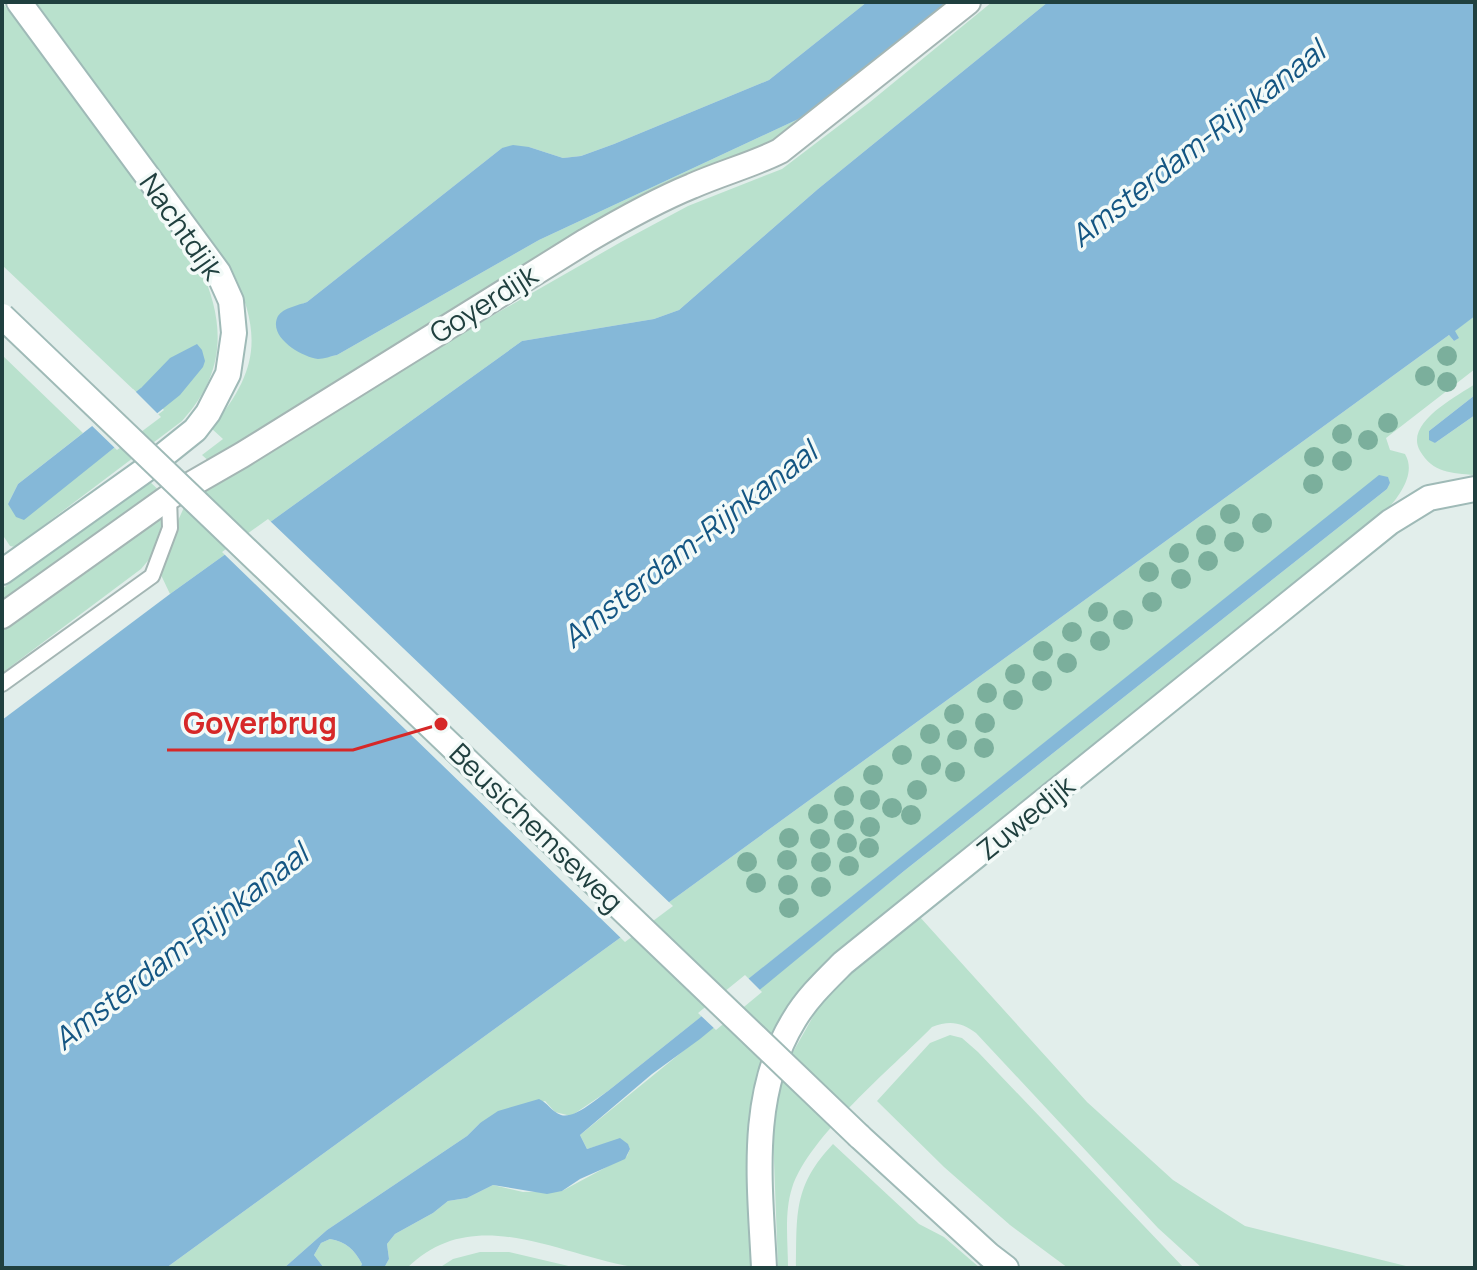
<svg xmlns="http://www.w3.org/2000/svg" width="1477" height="1270" viewBox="0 0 1477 1270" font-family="Manrope,sans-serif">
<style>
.green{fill:#b9e1cd}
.water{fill:#85b8d8}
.pier{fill:#e2eeeb}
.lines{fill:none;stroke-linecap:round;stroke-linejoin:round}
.lane-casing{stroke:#a4b6b4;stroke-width:18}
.street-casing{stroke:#a4b6b4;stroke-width:28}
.secondary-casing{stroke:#9fbab7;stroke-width:28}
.lane{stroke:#fff;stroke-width:14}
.street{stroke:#fff;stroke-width:24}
.secondary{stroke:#fff;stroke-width:24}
.secondary-bridge-casing{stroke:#9fbab7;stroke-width:28;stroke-linecap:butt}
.secondary-bridge{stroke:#fff;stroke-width:24}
.tree{fill:#7baf9c}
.labels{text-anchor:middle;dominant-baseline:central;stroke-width:7;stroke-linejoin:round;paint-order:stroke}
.street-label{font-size:28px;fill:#20403f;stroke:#f3faf8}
.water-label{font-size:30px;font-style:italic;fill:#145683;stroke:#f3faf8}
.leader{fill:none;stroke:#d62828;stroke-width:3}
.callout-dot{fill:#d62828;stroke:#f3faf8;stroke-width:3}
.callout-label{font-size:30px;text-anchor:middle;font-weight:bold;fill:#d62828;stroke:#f3faf8;stroke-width:7;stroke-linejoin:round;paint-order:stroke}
</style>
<rect width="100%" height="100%" fill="#e2eeeb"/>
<!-- green -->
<path class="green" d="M2,2L200,267C226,324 226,373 182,421L15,547L10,546L2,534V355L83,433L18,484L8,504L102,457L164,410L142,387L136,392L2,265Z
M36,2H867L769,80L614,144L581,156L563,158L529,147L502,148L307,302L283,312L276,325C286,350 312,362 337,355L539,240L807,115L948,2H959L787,139L213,465L202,455L223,439L211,428C258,372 263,336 232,270Z
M992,2H1048L818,189L679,310L654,319L522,341L170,594L161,575L162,565L171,536L186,503L291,431L621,242L688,206L782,169L870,102Z
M1475,316V369L1386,438L1390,450L1405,454C1417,474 1398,498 1385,512L1011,812L806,985L785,1011L775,1032L753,1264L751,1268C716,1268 675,1270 640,1268C562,1258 476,1200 407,1268H384L389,1259L387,1244L395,1234L433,1213L448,1201L467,1198L493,1185L523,1192L562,1191L627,1156L630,1149L628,1145L620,1139L587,1149L580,1135L904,871L1387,489L1390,483L1379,476L608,1091L571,1116L555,1112L545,1101L480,1123L467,1136L327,1230L284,1268H166L1449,335L1454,341L1458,338L1454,331Z
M1475,384V395L1429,431L1435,443L1475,415V475C1451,473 1433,473 1420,451C1404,423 1456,397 1475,384Z
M148,480L166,497L2,608V589Z
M166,510L152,556L141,569L2,673V624Z
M919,916L1087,1102L1173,1180L1245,1226L1414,1268H1202L1158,1228L976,1033C962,1022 949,1020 932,1027C892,1068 809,1136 792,1188C784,1213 788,1243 788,1268H778L773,1134L777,1096L793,1052L823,999L850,972Z
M950,1035L962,1038L978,1052L1184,1268H1068L1010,1225L944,1167L877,1101L930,1043Z
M833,1144L919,1224L944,1237L980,1268H796C797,1214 793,1186 833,1144Z
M330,1239C346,1242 354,1249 362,1264L360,1268H324L314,1255L321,1243Z
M480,1252H509L577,1268H439L453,1259Z"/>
<!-- water -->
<path class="water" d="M867,2H948L807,115L539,240L337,355C331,356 324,359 318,359C302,357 267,337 278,316C283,308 299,305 307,302L502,148L513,145L529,147L563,158L581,156L614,144L769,80Z
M1048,2H1475V316L1455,331L1459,338L1454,341L1449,335L166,1268H2V720L170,594L522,341L654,319L679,310L818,189Z
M197,344L202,350L205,361L203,367L180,395L24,520L16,517L8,504L18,484L142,387L170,358Z
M1475,395V415L1435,443L1429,440V431Z
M1379,475L1388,477L1390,483L1387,489L904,871L700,1039L652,1074L580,1135L587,1149L620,1138L628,1144L630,1149L625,1159L580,1179L562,1191L547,1194L493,1185L467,1198L448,1201L433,1213L395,1234L387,1244L389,1259L384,1268H360L362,1264C354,1249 346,1242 330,1239L321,1243L314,1255L324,1268H284L327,1230L467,1136L480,1123L498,1111L539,1099C548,1103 552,1112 561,1115C575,1119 596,1099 608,1091Z"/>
<!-- pier -->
<path class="pier" d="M133,389L161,417L117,450L89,423Z
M268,519L673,906L625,942L222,552Z
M745,975L762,992L716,1030L698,1013Z"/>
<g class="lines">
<defs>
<path id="lane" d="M2,684L152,576L170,528L169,497"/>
<path id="street" d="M2,616L169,497L242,455L586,241C620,221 655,201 692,186C721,173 752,165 780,151L968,2"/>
<path id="secondary" d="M2,572L145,470L195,430L208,413L228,374L234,333L231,301L218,272L19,2
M859,1136L989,1255L1006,1268
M764,1268C760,1184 748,1095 794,1020C807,998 825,981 843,963L1390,522L1429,498L1475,489"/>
</defs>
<!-- lane casing -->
<use href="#lane" class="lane-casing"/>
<!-- street casing -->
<use href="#street" class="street-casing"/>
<!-- secondary casing -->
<use href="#secondary" class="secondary-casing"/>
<!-- lane -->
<use href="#lane" class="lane"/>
<!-- street -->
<use href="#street" class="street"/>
<!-- secondary -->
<use href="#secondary" class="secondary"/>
<defs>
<path id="secondary-bridge" d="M2,316L859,1136"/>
</defs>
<!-- secondary-bridge casing -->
<use href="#secondary-bridge" class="secondary-bridge-casing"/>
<!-- secondary-bridge -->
<use href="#secondary-bridge" class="secondary-bridge"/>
</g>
<!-- trees -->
<g class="tree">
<circle cx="1447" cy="356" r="10"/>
<circle cx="1425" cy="376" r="10"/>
<circle cx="1447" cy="382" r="10"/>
<circle cx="1388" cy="423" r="10"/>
<circle cx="1342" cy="434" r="10"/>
<circle cx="1368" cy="440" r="10"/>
<circle cx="1314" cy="457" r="10"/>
<circle cx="1342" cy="461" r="10"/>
<circle cx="1313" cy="484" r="10"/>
<circle cx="1230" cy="514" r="10"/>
<circle cx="1262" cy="523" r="10"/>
<circle cx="1206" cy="535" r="10"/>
<circle cx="1234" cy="542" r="10"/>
<circle cx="1179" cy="553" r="10"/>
<circle cx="1208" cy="561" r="10"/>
<circle cx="1149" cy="572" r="10"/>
<circle cx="1181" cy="579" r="10"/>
<circle cx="1152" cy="602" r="10"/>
<circle cx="1098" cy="612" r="10"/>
<circle cx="1123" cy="620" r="10"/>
<circle cx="1072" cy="632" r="10"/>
<circle cx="1100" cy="641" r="10"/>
<circle cx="1043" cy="651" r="10"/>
<circle cx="1067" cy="663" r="10"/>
<circle cx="1015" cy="674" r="10"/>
<circle cx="1042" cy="681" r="10"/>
<circle cx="987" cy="693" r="10"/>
<circle cx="1013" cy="700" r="10"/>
<circle cx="954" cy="714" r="10"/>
<circle cx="985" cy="723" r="10"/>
<circle cx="930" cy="734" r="10"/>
<circle cx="957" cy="740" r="10"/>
<circle cx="984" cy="748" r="10"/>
<circle cx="902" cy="755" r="10"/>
<circle cx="931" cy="765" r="10"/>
<circle cx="955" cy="772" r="10"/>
<circle cx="873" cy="775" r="10"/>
<circle cx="917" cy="790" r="10"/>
<circle cx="844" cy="796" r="10"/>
<circle cx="870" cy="800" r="10"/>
<circle cx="892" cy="808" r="10"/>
<circle cx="818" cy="814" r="10"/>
<circle cx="911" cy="815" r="10"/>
<circle cx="844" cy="820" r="10"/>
<circle cx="870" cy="827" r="10"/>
<circle cx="789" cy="838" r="10"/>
<circle cx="820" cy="839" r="10"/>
<circle cx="847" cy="843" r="10"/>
<circle cx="869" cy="848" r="10"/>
<circle cx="787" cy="860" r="10"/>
<circle cx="747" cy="862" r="10"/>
<circle cx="821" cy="862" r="10"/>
<circle cx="849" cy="866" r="10"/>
<circle cx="756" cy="883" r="10"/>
<circle cx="788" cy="885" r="10"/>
<circle cx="821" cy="887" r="10"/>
<circle cx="789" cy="908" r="10"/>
</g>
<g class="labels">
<!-- street labels -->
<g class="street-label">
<text transform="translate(182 226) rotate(55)">Nachtdijk</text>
<text transform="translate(483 303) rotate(-32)">Goyerdijk</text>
<text transform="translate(1025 817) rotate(-39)">Zuwedijk</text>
<text transform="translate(537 827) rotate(44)">Beusichemseweg</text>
</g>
<!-- water labels -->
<g class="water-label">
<text transform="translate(1197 143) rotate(-38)">Amsterdam-Rijnkanaal</text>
<text transform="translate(689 544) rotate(-38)">Amsterdam-Rijnkanaal</text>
<text transform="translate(180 946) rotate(-38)">Amsterdam-Rijnkanaal</text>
</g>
</g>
<!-- callouts -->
<path class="leader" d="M441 724L353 750H167"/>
<circle class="callout-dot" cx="441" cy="724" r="8"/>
<g class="callout-label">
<text x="260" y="734">Goyerbrug</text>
</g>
<!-- border -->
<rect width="1477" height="1270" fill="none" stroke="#20403f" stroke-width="8"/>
</svg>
